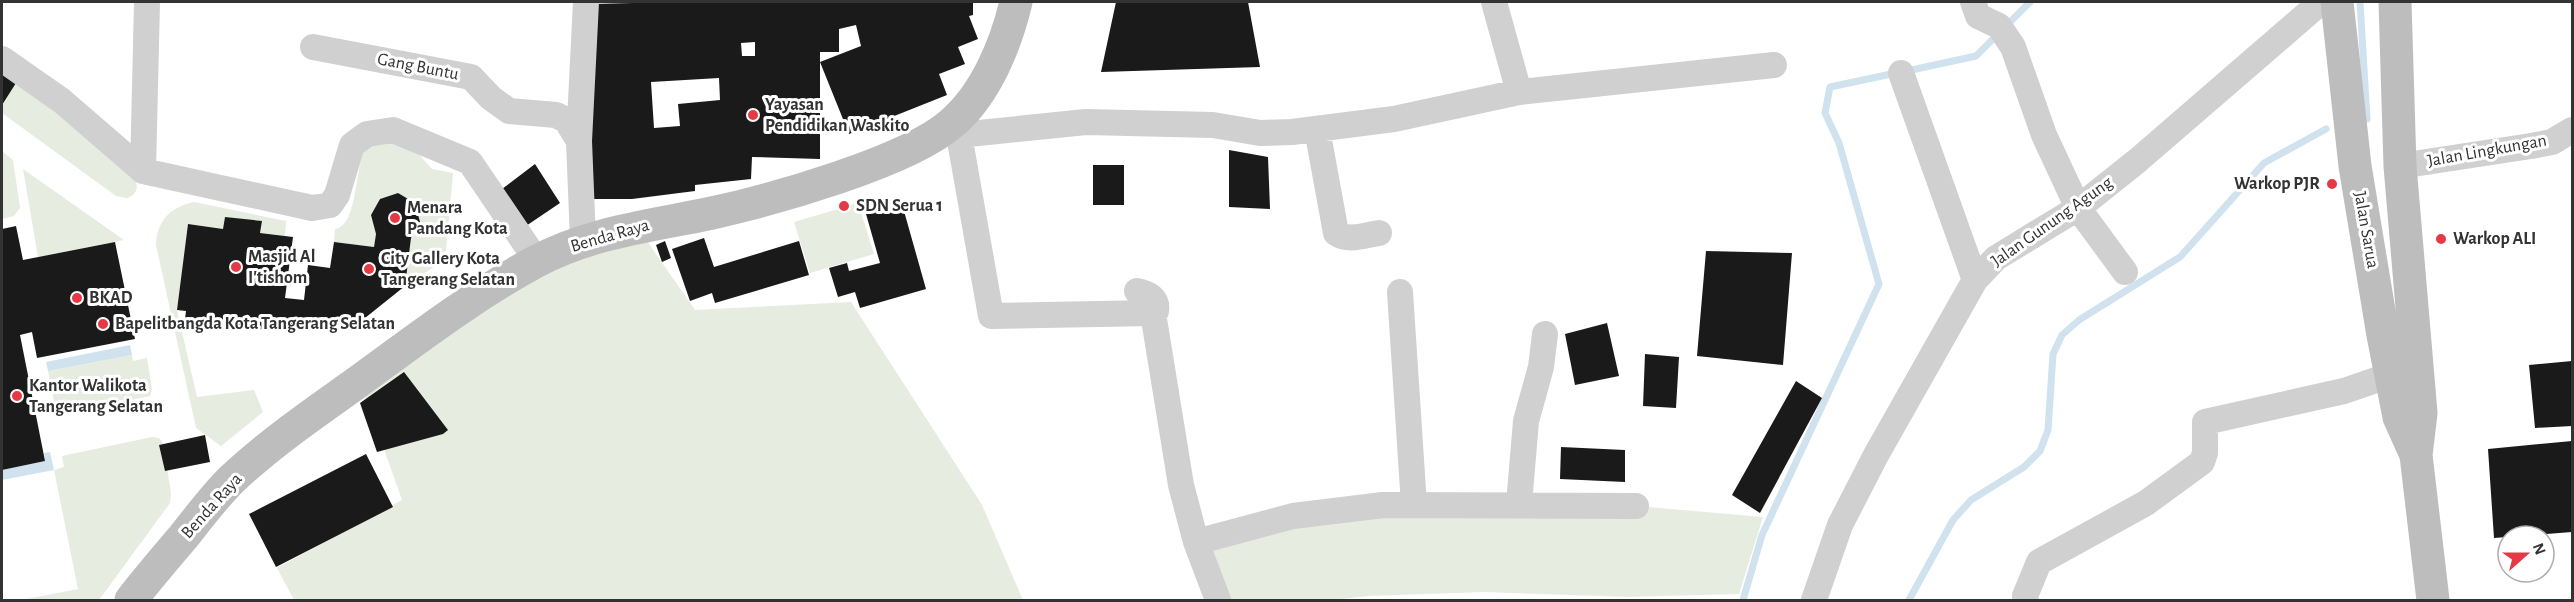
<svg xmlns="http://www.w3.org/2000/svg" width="2574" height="602" viewBox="0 0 2574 602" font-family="'Alegreya Sans',sans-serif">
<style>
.green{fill:#e6ecdf}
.water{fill:#cfe2ee}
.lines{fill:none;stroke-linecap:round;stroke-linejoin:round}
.stream{stroke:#cfe2ee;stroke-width:7}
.building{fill:#1a1a1a;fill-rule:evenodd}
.street{stroke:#d0d0d0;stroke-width:26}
.secondary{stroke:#bdbdbd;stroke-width:33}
.poi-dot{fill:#e63946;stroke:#fff;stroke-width:2}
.labels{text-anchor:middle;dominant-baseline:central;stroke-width:6;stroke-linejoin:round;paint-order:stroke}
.street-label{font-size:18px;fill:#333;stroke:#fff}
.poi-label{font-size:18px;font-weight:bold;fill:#333;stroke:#fff;text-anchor:start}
</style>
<rect width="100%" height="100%" fill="#fff"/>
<!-- green -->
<path class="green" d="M2,70L84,127L135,180C139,188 136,195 127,198L116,196L2,113Z
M396,143L415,150L432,169L453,173L446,251L437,265L405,286L411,238L420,222L415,203L398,193L380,199L371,215L376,234L374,247L334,242L335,229C357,227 355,170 364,151L373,145Z
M2,151L13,160L20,208L14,216L2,219Z
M23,169L124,240L38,257Z
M194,202L286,221L285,236L260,233L262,222L225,217L223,229L188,224L177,310L197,397L254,390L263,412L221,446L196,428L156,245C157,220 171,207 194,202Z
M858,203L874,254L810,273L794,222Z
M647,241L695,310L851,302L982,505L1023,600H294L277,568L402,500L363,390L484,300L585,253Z
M132,355L133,361L147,358L152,389L150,396L57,416L48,371Z
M152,437L159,438L163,443L171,493L170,503L99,600H21L78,589L54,470L64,467L62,456Z
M1636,506L1763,517L1739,594L1629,597L1484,592L1370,596L1331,600H1218L1196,542L1293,516Z"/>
<!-- water -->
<path class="water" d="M130,345L132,355L48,371L46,362Z
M50,452L54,470L2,480V470L45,461L44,453Z"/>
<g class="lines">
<!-- stream -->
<path class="stream" d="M2360,2L2367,119
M1907,71L1976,56L2030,2
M1743,600L1762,535L1879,284L1839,143L1825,113L1830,87L1896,73
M1909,600L1953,520L1971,500L2024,467L2040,451L2048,430L2053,354L2062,335L2079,320L2180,257L2264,163L2326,129"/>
</g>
<!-- building -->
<path class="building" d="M674,2H973V15L969,16L978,39L958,47L965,64L939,74L947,95L849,134L820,62L861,46L856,25L839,29V52H820V159L752,157L751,179L695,185V191L632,199H591V4ZM755,42V56H742L741,43ZM719,78L720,100L678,104L680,126L654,128L651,82Z
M1116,2H1248L1260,67L1101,72Z
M2,74L16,83L2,105Z
M1229,150L1268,157L1270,209L1229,207Z
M535,164L560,203L523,228L498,192Z
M1093,165H1124V205H1093Z
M398,193L415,203L420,222L411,238L405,286L355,326L324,322L323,329L275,323L274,331L185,319L186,311L177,310L188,224L223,229L225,217L262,221L260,233L293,237L285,298L304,300L308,265L330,268L334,242L374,247L376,234L371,215L380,199Z
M902,204L926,289L860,308L855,292L838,297L829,268L847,263L849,271L880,263L866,214Z
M16,226L23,260L115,242L135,339L37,358L32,332L20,335L45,461L2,470V229Z
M704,238L714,267L799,241L809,275L715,303L712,293L690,301L672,249Z
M665,241L671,258L662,262L656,245Z
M1706,251L1792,253L1783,365L1697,356Z
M1607,323L1619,376L1575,385L1565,334Z
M1645,354L1679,357L1676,408L1643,406Z
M2572,361V426L2535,428L2529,365Z
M404,372L448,430L443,434L377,452L360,403Z
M1796,381L1822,398L1760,513L1732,495Z
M205,435L210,462L165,471L159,445Z
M2572,441V532L2494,538L2488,449Z
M1561,447L1625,450V482L1560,479Z
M366,454L393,507L276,567L249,514Z"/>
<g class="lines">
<!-- street -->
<path class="street" d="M1494,2L1519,92
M1973,2L1978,16L1999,26L2013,47L2044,135L2078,208L2125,272
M313,47L471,77L491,98L509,111L556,115L566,120L579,141L583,240
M2,59L62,101L143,171L312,208L330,205L337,195L352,145L367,134L393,130L470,162L537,261
M1901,73L1975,280
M952,124L959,135L991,316L1153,313L1181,485L1196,542L1218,600
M1317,129L1336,233C1349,242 1365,235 1379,233
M959,135L1086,122L1213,125L1260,133L1292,132L1394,119L1519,92L1774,65
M579,141L586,2
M2400,166L2531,146L2552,142L2572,130
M143,171L147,2
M1137,291C1148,293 1158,298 1156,311L1153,313
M1400,292L1414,505
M1519,504L1526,421L1541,367L1545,334
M1196,542L1293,516L1383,505L1636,506
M1814,600L1840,525L1876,455L1975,280L1996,258L2078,208L2137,161L2321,2
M2026,600L2025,596L2039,562L2146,503L2202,462L2205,453V422L2344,391L2408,369"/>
<!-- secondary -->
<path class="secondary" d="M2337,2L2355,166L2383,335L2399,417L2416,455
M2395,2L2400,166L2421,413L2416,455L2433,600
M131,600C148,578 166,557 184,536C199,517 214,497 231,480C269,444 313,414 355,384C414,341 471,297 535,262C591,232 651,226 712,213C771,200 908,162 952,123C986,94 1006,44 1016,2"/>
</g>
<!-- markers -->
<g class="poi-dot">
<circle cx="753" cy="115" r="6"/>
<circle cx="2332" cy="184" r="6"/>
<circle cx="844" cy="206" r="6"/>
<circle cx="395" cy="218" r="6"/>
<circle cx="2441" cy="239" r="6"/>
<circle cx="236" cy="267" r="6"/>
<circle cx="369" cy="269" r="6"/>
<circle cx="77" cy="298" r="6"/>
<circle cx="103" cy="324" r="6"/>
<circle cx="17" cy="396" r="6"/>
</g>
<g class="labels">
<!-- street labels -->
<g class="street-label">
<text transform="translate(418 67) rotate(11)">Gang Buntu</text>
<text transform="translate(2487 151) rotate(-10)">Jalan Lingkungan</text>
<text transform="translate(2052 222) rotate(-35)">Jalan Gunung Agung</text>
<text transform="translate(2366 230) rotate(80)">Jalan Sarua</text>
<text transform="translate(610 236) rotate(-16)">Benda Raya</text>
<text transform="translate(212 506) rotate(-48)">Benda Raya</text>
</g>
<!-- poi labels -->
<g class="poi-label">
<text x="765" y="105">Yayasan<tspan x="765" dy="21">Pendidikan Waskito</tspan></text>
<text x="2320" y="184" text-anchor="end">Warkop PJR</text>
<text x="856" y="206">SDN Serua 1</text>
<text x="407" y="208">Menara<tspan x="407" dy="21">Pandang Kota</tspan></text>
<text x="2453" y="239">Warkop ALI</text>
<text x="248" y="257">Masjid Al<tspan x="248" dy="21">I'tishom</tspan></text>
<text x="381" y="259">City Gallery Kota<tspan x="381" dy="21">Tangerang Selatan</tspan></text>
<text x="89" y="298">BKAD</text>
<text x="115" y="324">Bapelitbangda Kota Tangerang Selatan</text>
<text x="29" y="386">Kantor Walikota<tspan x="29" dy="21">Tangerang Selatan</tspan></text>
</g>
</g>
<!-- border -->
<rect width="2574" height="602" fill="none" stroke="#333333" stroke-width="6"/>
<!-- north arrow -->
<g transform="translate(2526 554) rotate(69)"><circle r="28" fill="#ffffff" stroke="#adadad" stroke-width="1.5"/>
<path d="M0-4.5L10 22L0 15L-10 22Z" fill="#e63946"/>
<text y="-9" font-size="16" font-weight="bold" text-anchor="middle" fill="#333333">N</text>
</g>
</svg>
